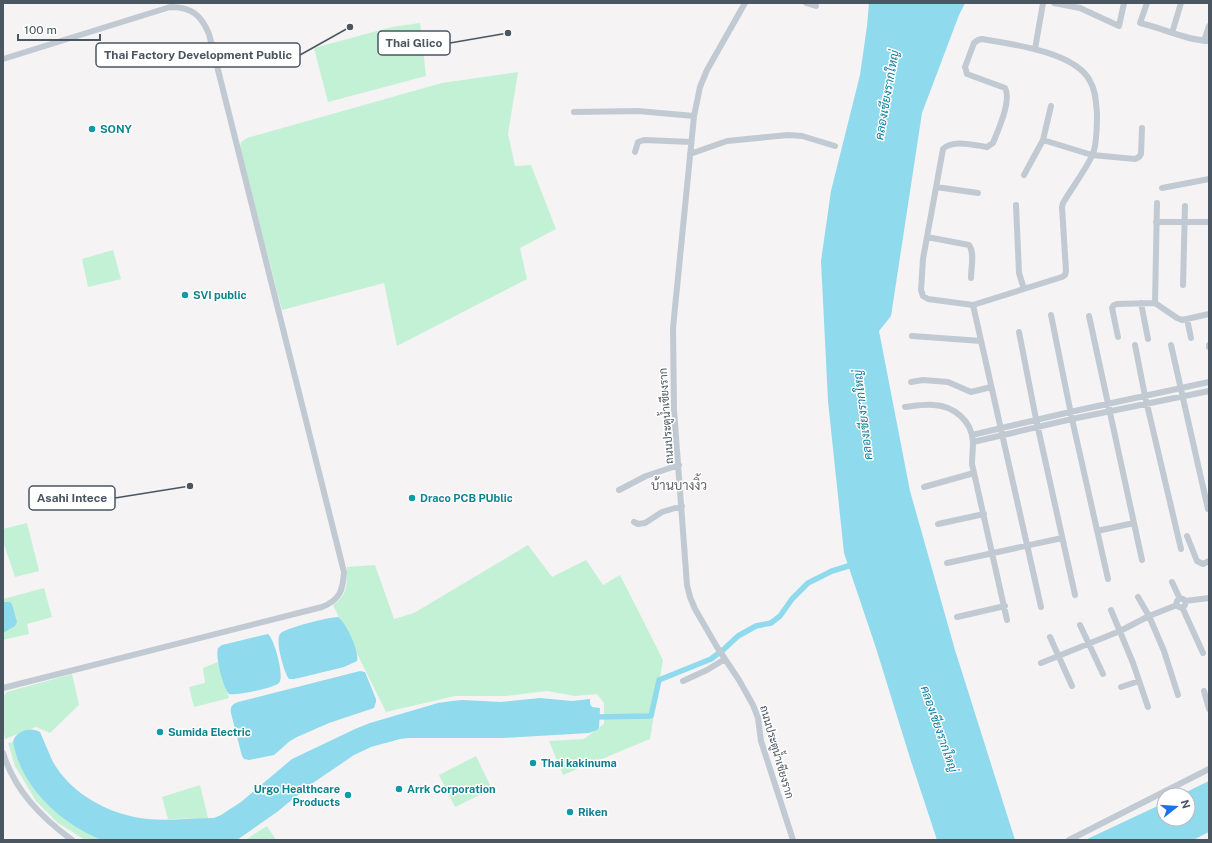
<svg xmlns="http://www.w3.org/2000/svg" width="1212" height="843" viewBox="0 0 1212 843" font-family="'Public Sans',Sarabun,sans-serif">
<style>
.green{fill:#c3f1d5}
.water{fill:#90daee}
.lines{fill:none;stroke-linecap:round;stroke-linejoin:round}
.canal{stroke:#90daee;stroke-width:5.5}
.minor{stroke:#c1cad2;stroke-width:6}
.culture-dot{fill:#0f9aa8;stroke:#fff;stroke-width:1.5}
.labels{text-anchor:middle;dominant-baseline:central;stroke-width:3;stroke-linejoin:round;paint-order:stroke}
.culture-label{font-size:11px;font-weight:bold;fill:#0d838f;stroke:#fff;text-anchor:start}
.street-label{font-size:11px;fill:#4a5661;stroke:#fff}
.water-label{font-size:12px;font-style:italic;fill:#0c7c9b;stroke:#fff}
.quarter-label{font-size:13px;fill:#5f6368;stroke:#fff}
.leader{fill:none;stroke:#4a5661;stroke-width:1.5}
.callout-dot{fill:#4a5661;stroke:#fff;stroke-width:1.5}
.callout{fill:#fff;stroke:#4a5661;stroke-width:1.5}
.callout-label{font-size:12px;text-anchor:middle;font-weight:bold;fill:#4a5661}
</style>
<rect width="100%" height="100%" fill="#f5f3f3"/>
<!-- green -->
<path class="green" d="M420,23L426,76L328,102L314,48L392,27Z
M518,72L508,134L515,166L531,165L556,229L520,248L527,279L397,346L384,283L282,310L240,149L241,142L247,138L442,83Z
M113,250L121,279L88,287L82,259Z
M27,523L39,571L15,577L3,541V529Z
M528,545L552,577L586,560L603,585L620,575L663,660L650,739L563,775L549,741L584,739L604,724V703L597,694L575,696L547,691L506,696H455L386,712L333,605C348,595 347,584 347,567L375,565L394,619L414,613Z
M44,588L52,617L27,624L29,634L3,640V599Z
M218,662L229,698L194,707L189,687L205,683L203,668Z
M72,674L79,705L50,733L36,727L5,739L3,722V696L7,692Z
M13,742L17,757L102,840H85L58,823L36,801L15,766L8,743Z
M476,756L492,789L455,807L439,775Z
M200,785L208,818L168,819L162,797Z
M267,826L276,840H245Z"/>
<!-- water -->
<path class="water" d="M869,3H965L959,15L922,113L891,316L879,331L910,491L955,650L1015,840H937L910,758L876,648L844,553L828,401L821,261L831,191L860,75L867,26Z
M3,602H10L12,604L17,622L15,626L3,633Z
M338,617C346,622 360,653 357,661L344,667L299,678L294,679H289C284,672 275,641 280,634C284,628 330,617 338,617Z
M268,634C274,638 285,677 279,683C274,688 235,696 229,694C223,687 215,657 218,648L222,645Z
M360,671L365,672L376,699V702L374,708L329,723L297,737L290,741L274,755L249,760L244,759L242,756L231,713C230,707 232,704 238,702Z
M540,698L572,701L590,699V704L592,707L600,708L599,728L597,730L589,733L503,738H409L400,739L371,747L354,755L310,785L277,812L237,840H102C61,824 21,787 13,742C15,731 31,726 40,732C44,741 48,751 52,760C70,794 110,815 147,819C170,821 192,818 214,818L221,815L241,802L292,759L355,729L370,723L438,703L452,701L463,700L501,702Z
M1209,781V832L1193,840H1085L1164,803V819H1188V795H1180Z"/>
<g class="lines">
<!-- canal -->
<path class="canal" d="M594,717L651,716L659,680L711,659L723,650L738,636L756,626L771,623L780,616L792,599L808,583L832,571L855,564"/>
<!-- minor -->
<path class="minor" d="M745,3L707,70L700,87L694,116L673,328L674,410L687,585L690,597L695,609L717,647L739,680L753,705L758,718L761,741L793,840
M806,3L816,6
M1054,3L1080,8L1119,26L1124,3
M1147,3L1140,23C1163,28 1185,40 1209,41
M1172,33L1181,3
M982,39C1012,44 1075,52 1090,81C1096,91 1096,103 1097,114C1097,126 1097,146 1092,156C1084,172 1072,188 1063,203L1062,207L1066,271L1065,275L1062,277L973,305L928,299L923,296L921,290L923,259L943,149C952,139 974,145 987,147L993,143C998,130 1012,100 1005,88L967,74L965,67L974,43L978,40Z
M1204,41L1209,26
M1035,49L1043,3
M3,59L170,7C192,7 201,15 209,34L344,572C343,590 340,600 322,607L3,688
M574,112L638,111L694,116
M1043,140L1092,155L1135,159L1139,157L1141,154L1142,128
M635,152L638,142L644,140L691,142
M690,154L727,141L788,135L802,136L835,146
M1024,175L1043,140L1051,106
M936,187L978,193
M1162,188L1209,179
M1016,205L1019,273L1024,289
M1156,222H1209
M927,237L969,245C975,253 971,268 971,278
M1183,285L1185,206
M1141,303L1148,339
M1155,303L1157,203
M973,305L1041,607
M1051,315L1072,419L1108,579
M1089,316L1142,560
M1187,319L1191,338
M1019,332L1036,419L1075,595
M912,336L981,341
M1118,337L1112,308L1114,305L1117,304L1155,303L1177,318L1182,320L1209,314
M1135,345L1145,396L1181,549
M1171,345L1208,509
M1209,345V347
M911,382L923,380L948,382L971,392L991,387
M905,407C914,406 925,404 934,405C954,406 972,421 973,442C973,450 972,457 972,464L1007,620
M972,435L1070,412L1209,382
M973,442L1072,419L1209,391
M924,487L974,473
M619,490L646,476L679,465
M634,522L638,524L645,523L662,512L682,506
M938,524L984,514
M1097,531L1134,523
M1187,536L1197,561L1203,564L1209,561
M947,563L1062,538
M1172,582L1180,599
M1138,597L1149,616L1164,651L1178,695
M1176.5 603a4.5 4.5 0 1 1 9 0a4.5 4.5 0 1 1-9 0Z
M1185,601L1209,598
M1182,607L1203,653
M1111,610L1133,663L1148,707
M957,617L1005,606
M1080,625L1103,674
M1050,637L1072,686
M1041,663L1120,631L1149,616L1177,605
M683,681L707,670L725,659
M1121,687L1139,681
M1204,691L1209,709
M3,753C15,791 41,817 72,840
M1069,840L1209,769"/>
</g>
<!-- markers -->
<g class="culture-dot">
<circle cx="92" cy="129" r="4"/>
<circle cx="185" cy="295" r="4"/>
<circle cx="412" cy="498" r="4"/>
<circle cx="160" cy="732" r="4"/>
<circle cx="533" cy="763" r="4"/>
<circle cx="399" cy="789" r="4"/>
<circle cx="348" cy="795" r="4"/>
<circle cx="570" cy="812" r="4"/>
</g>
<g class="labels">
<!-- culture labels -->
<g class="culture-label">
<text x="100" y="129">SONY</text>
<text x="193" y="295">SVI public</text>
<text x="420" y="498">Draco PCB PUblic</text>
<text x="168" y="732">Sumida Electric</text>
<text x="541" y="763">Thai kakinuma</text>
<text x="340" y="789" text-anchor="end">Urgo Healthcare<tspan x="340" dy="13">Products</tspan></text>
<text x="407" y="789">Arrk Corporation</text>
<text x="578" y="812">Riken</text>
</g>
<!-- street labels -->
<g class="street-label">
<text transform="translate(666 416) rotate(-94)">ถนนประตูน้ำเชียงราก</text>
<text transform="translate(777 752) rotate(74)">ถนนประตูน้ำเชียงราก</text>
</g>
<!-- water labels -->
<g class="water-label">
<text transform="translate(887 95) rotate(-80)">คลองเชียงรากใหญ่</text>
<text transform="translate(863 415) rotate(-97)">คลองเชียงรากใหญ่</text>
<text transform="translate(939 729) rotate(71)">คลองเชียงรากใหญ่</text>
</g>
<!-- quarter labels -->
<g class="quarter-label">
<text x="679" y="485">บ้านบางงิ้ว</text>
</g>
</g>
<!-- callouts -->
<path class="leader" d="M508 33L450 43M350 27L300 55M190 486L115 498"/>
<g class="callout-dot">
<circle cx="508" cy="33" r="4"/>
<circle cx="350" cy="27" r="4"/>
<circle cx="190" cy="486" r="4"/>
</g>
<g class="callout">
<rect x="378" y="31" width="72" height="24" rx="4"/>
<rect x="96" y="43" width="204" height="24" rx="4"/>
<rect x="29" y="486" width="86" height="24" rx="4"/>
</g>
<g class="callout-label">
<text x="414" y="47">Thai Glico</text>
<text x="198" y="59">Thai Factory Development Public</text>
<text x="72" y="502">Asahi Intece</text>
</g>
<!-- border -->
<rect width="1212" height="843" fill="none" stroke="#4a5661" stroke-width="8"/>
<!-- north arrow -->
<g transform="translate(1176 807) rotate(73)"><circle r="19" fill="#ffffff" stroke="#b7bbc0"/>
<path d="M0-3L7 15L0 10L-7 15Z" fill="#1a73e8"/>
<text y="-6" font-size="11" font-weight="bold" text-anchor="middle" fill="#4a5661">N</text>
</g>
<!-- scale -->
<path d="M18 34v6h82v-6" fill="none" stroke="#4a5661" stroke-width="2"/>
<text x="24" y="34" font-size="12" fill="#4a5661" stroke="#ffffff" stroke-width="3" paint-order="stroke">100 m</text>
</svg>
